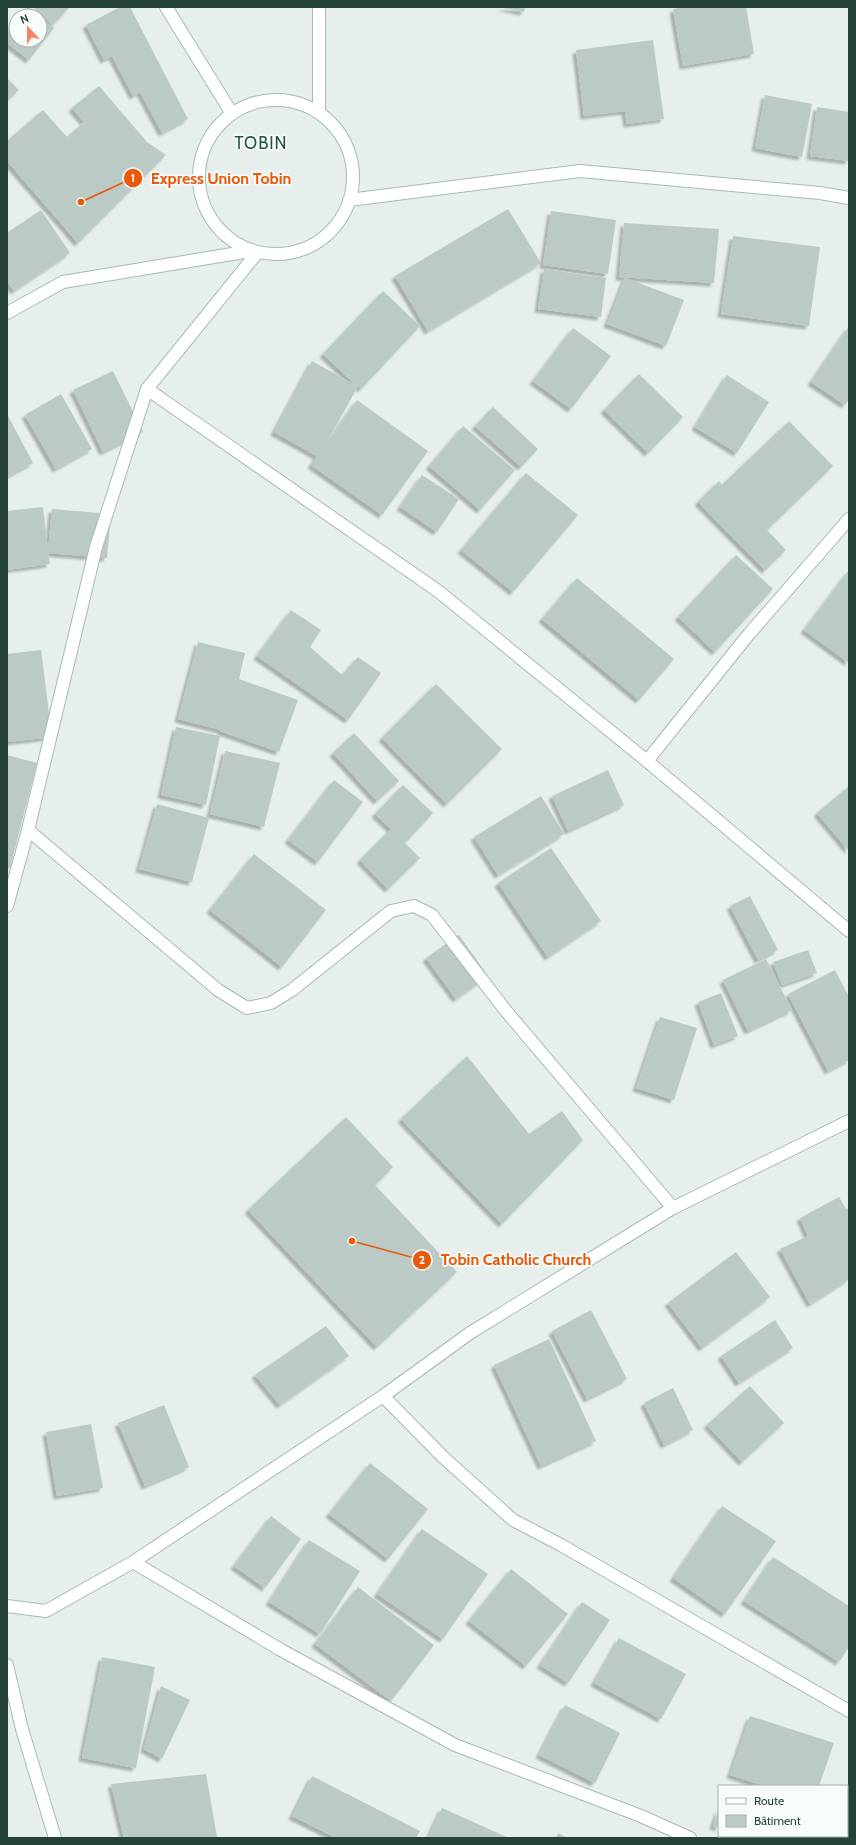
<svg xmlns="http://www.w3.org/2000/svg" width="856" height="1845" viewBox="0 0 856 1845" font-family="Cabin,sans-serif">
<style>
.building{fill:#bbcac4;filter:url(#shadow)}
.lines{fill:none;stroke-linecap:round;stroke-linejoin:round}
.street-casing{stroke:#a8b8b2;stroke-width:14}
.secondary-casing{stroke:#a4bbb3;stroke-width:14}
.street{stroke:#fff;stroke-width:12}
.secondary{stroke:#fff;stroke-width:12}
.labels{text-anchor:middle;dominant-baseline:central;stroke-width:3.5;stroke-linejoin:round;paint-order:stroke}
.quarter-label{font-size:17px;letter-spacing:1px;fill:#1f5548;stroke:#f7fbf9}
.leader{fill:none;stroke:#e8590c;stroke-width:1.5}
.callout-dot{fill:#e8590c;stroke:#f7fbf9;stroke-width:1.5}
.mark-label{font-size:12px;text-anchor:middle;font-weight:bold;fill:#fff}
.callout-label{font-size:16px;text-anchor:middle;font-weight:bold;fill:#e8590c;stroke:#f7fbf9;stroke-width:3.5;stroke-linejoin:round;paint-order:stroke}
</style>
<defs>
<filter id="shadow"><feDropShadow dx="-3.5" dy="3.5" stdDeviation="1" flood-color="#0004"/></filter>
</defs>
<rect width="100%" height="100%" fill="#e6efeb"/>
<!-- building -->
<path class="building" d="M28,7L39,16H21Z
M33,7H70L53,25Z
M120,7H130L188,119L162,133L140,92L133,96L112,56L104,60L86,25Z
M499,7H525L524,12Z
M684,7H746L754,54L683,66L673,9Z
M40,17L54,28L29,60L7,43V34L16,23V40H40Z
M653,40L664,119L627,124L625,111L584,116L576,50Z
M7,78L19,90L7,101Z
M99,86L147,142L166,155L78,243L7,161V141L43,110L67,137L84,122L72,108Z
M765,95L812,104L802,157L755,148Z
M817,107L849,112V161L810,156Z
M508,209L541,263L428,331L395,276Z
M41,210L70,253L14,291L7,281V233Z
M551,211L616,220L608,274L543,265Z
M624,223L719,229L714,283L619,277Z
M733,236L820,247L809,326L721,314Z
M544,269L606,278L601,317L538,309Z
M625,278L684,300L666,346L607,324Z
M383,291L420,326L361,389L358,386L327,442L357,400L428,451L382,515L311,465L317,456L274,432L312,361L357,386L323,354Z
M849,326V399L845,405L811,382Z
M573,328L611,356L571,409L533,381Z
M113,371L143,432L103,452L73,390Z
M639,374L683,417L648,453L604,410Z
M727,375L769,402L737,453L695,427Z
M61,394L92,449L56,469L25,415Z
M493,407L538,449L521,467L475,426Z
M7,414L33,463L7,477Z
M789,421L833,466L767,530L786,550L765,570L698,502L719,481L722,485Z
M463,426L515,470L480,510L429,466Z
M526,473L578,515L513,592L461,550Z
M422,475L459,499L437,532L400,507Z
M43,507L48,551L52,509L111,514L107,558L48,553L50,564L7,570V511Z
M736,555L773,589L715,652L678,617Z
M849,570V663L804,630Z
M577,578L674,659L639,700L542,619Z
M291,610L321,630L310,647L342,675L358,657L381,673L348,720L257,656Z
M198,642L245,653L239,679L298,700L279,752L220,731L221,730L178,719Z
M41,650L52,737L7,742V654Z
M436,684L502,749L447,804L382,738Z
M176,727L220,736L206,805L161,795Z
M354,733L399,781L377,801L333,753Z
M225,751L280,763L264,827L210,814Z
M7,755L37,763L10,868H7Z
M608,770L624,805L568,831L552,796Z
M334,780L363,802L318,862L288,840Z
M403,785L433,813L405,843L420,858L388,889L360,860L391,829L375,814Z
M849,786V851L817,813Z
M541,796L564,834L498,875L474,837Z
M157,804L209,818L192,882L139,869Z
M551,848L601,921L548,957L498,883Z
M254,854L326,910L282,967L210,910Z
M750,896L778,950L758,960L730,906Z
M459,935L488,976L456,999L426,958Z
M808,950L817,973L782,985L773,962Z
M766,959L792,1010L748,1031L723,980Z
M835,970L849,997V1060L828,1071L788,994Z
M721,993L738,1036L714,1045L698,1002Z
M660,1017L697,1028L674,1100L636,1088Z
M467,1056L529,1134L562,1111L583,1140L502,1224L401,1119Z
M346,1117L393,1167L375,1185L457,1272L377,1347L248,1210Z
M839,1197L846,1209L849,1208V1279L810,1304L780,1249L808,1236L800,1218Z
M736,1252L770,1297L702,1348L668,1303Z
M591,1310L627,1379L587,1399L552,1331Z
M775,1320L793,1348L739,1383L721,1356Z
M326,1326L349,1356L280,1405L255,1375Z
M549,1339L596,1441L541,1466L494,1365Z
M750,1386L784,1423L742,1462L707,1425Z
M673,1388L693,1430L664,1445L644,1403Z
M164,1405L189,1467L145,1486L118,1423Z
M91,1424L103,1488L57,1496L46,1432Z
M370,1463L428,1509L388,1559L329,1514Z
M722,1506L776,1541L725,1614L673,1578Z
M271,1516L301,1539L265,1588L234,1566Z
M422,1529L488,1574L443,1639L377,1594Z
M309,1540L360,1571L320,1634L269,1602Z
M773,1557L849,1606V1647L839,1662L744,1601Z
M511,1569L568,1614L526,1666L469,1621Z
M358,1587L434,1645L391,1701L315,1644Z
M582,1602L610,1620L568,1683L540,1665Z
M619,1638L686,1674L661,1719L594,1683Z
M102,1657L155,1667L136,1768L82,1758Z
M161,1686L190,1700L162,1759L144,1749Z
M565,1705L620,1733L595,1783L539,1755Z
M750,1716L834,1743L819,1786H765L730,1775Z
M206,1774L217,1837L124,1838L111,1784Z
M312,1776L420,1831L416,1838H336L292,1816Z
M719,1807V1828L713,1826Z
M442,1808L509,1838H428Z
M847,1821L849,1822V1838H801L802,1836H847Z
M558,1833L568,1838H556Z
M745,1836H791L790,1838H750Z"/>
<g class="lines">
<defs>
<path id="street" d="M147,389L438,591L647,761L849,931
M647,761L749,634L849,519
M28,830L218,990L247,1008L271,1003L292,990L391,911L414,906L432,915L506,1011L673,1208
M383,1396L443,1457L513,1520L561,1545L849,1711
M133,1562L281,1650L455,1745L641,1816L690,1838
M7,1606L46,1611L133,1562L383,1396L470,1333L673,1208L849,1121"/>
<path id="secondary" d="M166,7L231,112
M199 177a77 77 0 1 1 154 0a77 77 0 1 1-154 0Z
M319,112V7
M349,200L580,171L820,193L849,198
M7,313L63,282L250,251
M7,906L28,830L96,547L147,389L257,253
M7,1665L22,1729L55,1838"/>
</defs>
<!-- street casing -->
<use href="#street" class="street-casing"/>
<!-- secondary casing -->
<use href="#secondary" class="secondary-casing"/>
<!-- street -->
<use href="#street" class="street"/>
<!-- secondary -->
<use href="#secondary" class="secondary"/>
</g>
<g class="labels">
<!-- quarter labels -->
<g class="quarter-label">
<text x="261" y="143">TOBIN</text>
</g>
</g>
<!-- callouts -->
<path class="leader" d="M81 202L133 178M352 1241L422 1260"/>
<g class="callout-dot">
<circle cx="81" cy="202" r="4"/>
<circle cx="352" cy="1241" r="4"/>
<circle cx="133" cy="178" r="10"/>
<circle cx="422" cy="1260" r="10"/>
</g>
<g class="mark-label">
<text x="133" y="182">1</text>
<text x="422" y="1264">2</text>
</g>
<g class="callout-label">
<text x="221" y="184">Express Union Tobin</text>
<text x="516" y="1265">Tobin Catholic Church</text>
</g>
<!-- border -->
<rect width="856" height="1845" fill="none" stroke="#24423a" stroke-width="16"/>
<!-- legend -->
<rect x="718" y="1785" width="130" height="52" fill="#f7fbf9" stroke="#a3b1ad"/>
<rect x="726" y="1798" width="20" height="6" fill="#ffffff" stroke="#a3b1ad"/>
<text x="754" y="1805" font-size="12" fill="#24423a">Route</text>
<rect x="726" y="1815" width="20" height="12" fill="#bbcac4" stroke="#a3b1ad"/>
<text x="754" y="1825" font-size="12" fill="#24423a">Bâtiment</text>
<!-- north arrow -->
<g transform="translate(28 28) rotate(338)"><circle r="19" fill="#f7fbf9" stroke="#a3b1ad"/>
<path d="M0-3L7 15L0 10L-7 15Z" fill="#f4845f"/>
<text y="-6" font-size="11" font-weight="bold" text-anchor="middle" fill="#24423a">N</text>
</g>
</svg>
